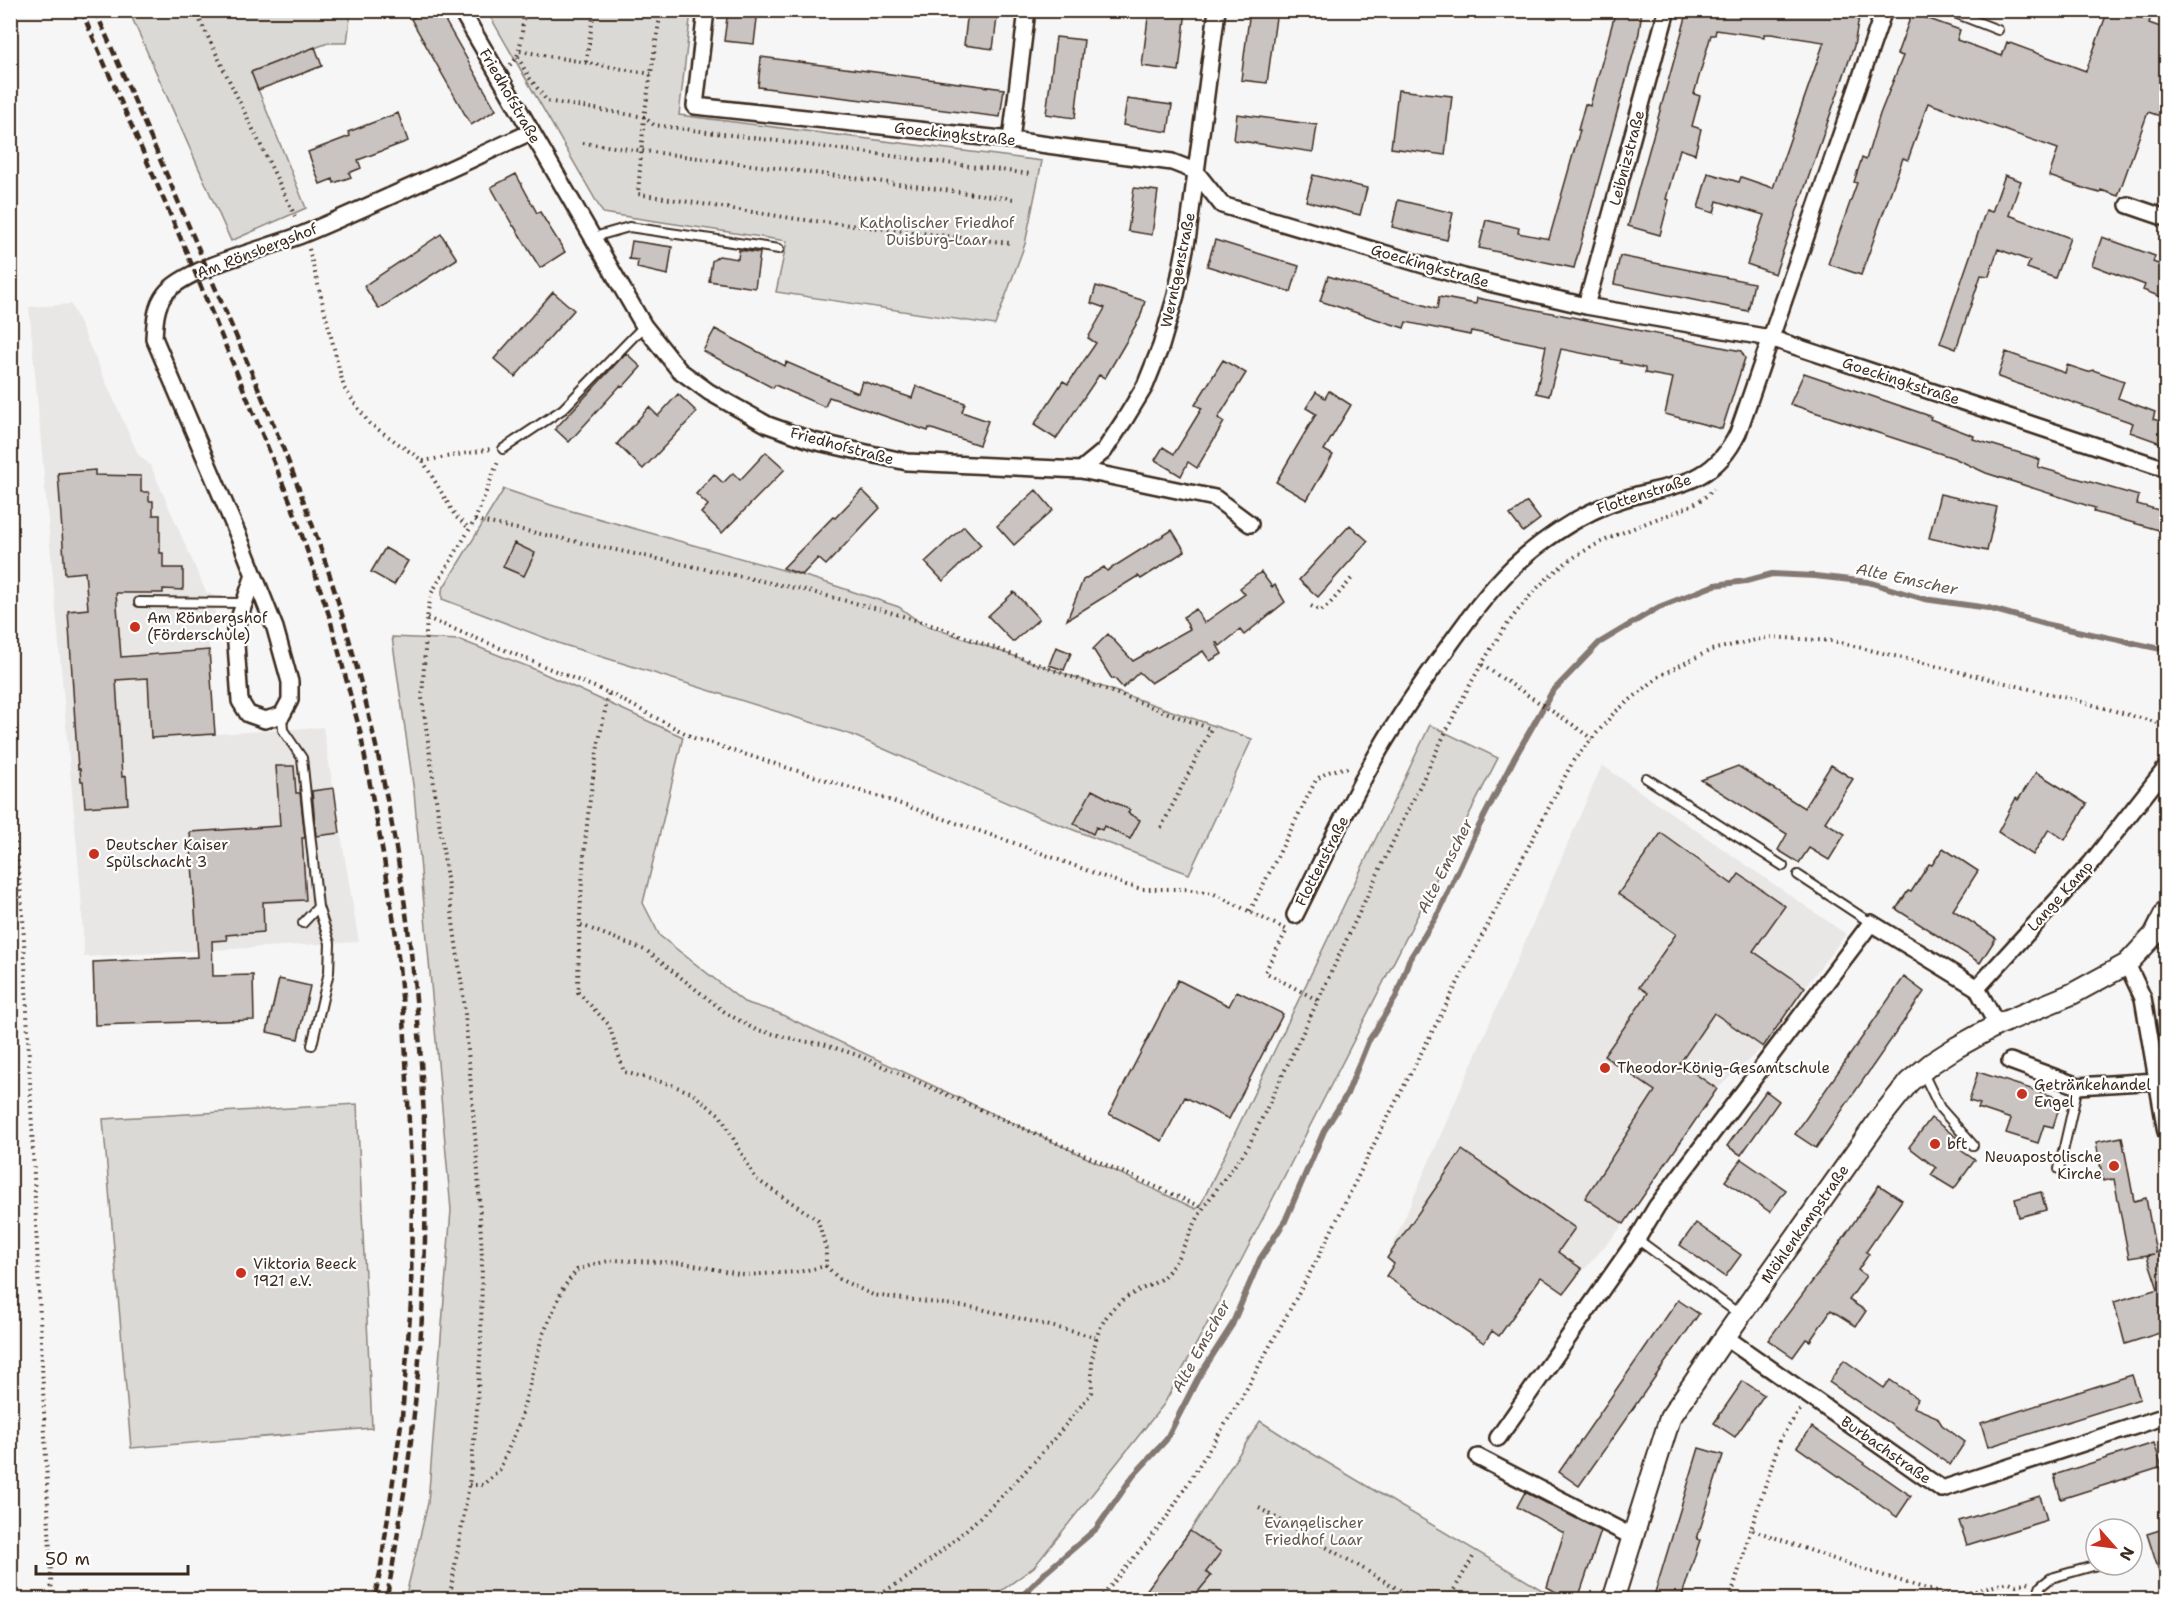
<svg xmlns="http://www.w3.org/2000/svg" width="2177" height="1610" viewBox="0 0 2177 1610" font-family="'Shantell Sans',sans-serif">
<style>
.built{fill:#e9e7e6}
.green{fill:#dbd9d6;stroke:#8b827a;stroke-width:1.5}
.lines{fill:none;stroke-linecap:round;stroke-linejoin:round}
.stream{stroke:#847972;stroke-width:6}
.building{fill:#c9c3c1;stroke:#3b2a1e;stroke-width:1.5}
.service-casing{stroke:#3b2a1e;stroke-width:12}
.minor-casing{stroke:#3b2a1e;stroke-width:20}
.tertiary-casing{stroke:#3b2a1e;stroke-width:24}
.path{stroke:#3b2a1e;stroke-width:4;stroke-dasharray:1.5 4.5;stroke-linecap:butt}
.service{stroke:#fff;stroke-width:8}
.minor{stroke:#fff;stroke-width:15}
.tertiary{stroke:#fff;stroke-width:20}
.rail{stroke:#3b2a1e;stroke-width:4.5;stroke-dasharray:9 4.5;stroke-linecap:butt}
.poi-dot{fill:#c8321e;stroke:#fff;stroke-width:2}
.labels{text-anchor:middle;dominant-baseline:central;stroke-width:4.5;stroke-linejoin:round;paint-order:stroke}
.street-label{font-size:15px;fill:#3b2a1e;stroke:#fff}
.park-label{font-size:15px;fill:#63564c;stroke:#fff}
.poi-label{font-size:15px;fill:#3b2a1e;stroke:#fff;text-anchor:start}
.water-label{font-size:16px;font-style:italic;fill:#65584f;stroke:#fff}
</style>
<rect width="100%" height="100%" fill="#f7f6f6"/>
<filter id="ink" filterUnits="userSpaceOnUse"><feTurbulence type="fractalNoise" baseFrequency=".0167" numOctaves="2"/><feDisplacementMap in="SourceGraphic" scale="12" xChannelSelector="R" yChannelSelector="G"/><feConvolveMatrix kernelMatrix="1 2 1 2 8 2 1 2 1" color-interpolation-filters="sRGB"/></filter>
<g filter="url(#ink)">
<!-- built -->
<path class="built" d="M71,304L138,454L151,466L206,592L214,596L216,624L208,631L215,734L323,727L359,942L84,957L81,894L29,307Z
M1602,765L1846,934L1805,987L1763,1047L1717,1089L1624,1224L1564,1293L1541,1277L1499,1336L1387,1258Z"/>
<!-- green -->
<path class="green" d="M129,11H351L347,43H328L251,72L306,208L231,241Z
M487,11H691L679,115L1042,161L1025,244L995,325L776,292L787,241L603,213Z
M504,489L554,506L815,579L899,607L922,624L1252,739L1189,874L1037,816L852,735L561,644L442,599V590Z
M392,637L460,640L534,669L683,737L643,903L660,936L744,1002L776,1012L1196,1209L1202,1202L1430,725L1498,758L1243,1257L1164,1404L1034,1567L990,1599H405L428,1503L451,1210L414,792Z
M357,1104L372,1428L131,1448L103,1119Z
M1260,1421L1291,1441L1557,1599L1140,1600L1190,1531Z"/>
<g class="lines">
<!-- stream -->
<path class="stream" d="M10,1487L15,1600
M1018,1600L1046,1572L1096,1529L1133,1476L1166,1440L1198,1378L1232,1325L1260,1259L1285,1221L1324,1131L1347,1094L1368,1042L1396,997L1409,960L1439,912L1475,834L1515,757L1552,692L1599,643L1659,607L1715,585L1746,581L1772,574L1815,576L1868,582L1924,599L1988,608L2049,625L2161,649"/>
</g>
<!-- building -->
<path class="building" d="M426,10H439L496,110L471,125L411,19Z
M728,10H758L754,44L724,41Z
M968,10H998L993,49L964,45Z
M1149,10H1186L1179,71L1142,66Z
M1250,10H1277L1267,83L1241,80Z
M1616,10H1642L1639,33L1574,268L1479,248L1486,220L1519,228L1518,233L1549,239L1580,130H1578L1585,104L1590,106Z
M1688,10H1814L1859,17L1854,46L1775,274L1747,264L1764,215L1717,201L1714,213L1698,208L1708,173L1739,182L1741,177L1773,188L1824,42L1771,34H1764V37L1716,30L1715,35H1711L1694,94L1700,96L1692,126L1701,129L1695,154L1680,149L1666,199L1669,200L1660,235L1628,226Z
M2108,10H2153L2149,23L2166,29V118L2148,112L2118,196L2101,190L2100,193L2089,190L2049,176L2058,149L1928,103L1908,160L1903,158L1861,275L1828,264L1857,183L1854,182L1862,158L1866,160L1880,114L1903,56L1897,54L1912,13L1960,30L1957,40L2002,56L2007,42L2086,71Z
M1056,37L1084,40L1075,118L1046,114Z
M315,47L322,66L258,90L251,72Z
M761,57L1004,89L1000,117L758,87Z
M1398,90L1452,96L1445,155L1391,148Z
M1127,99L1172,105L1168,132L1123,125Z
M398,113L408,141L358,160L361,168L349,173L351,177L334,183L333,179L320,184L308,152L350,136L348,132Z
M1237,114L1317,125L1313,152L1234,140Z
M516,174L537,213L540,212L565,252L540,268L514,226H513L491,187Z
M1313,175L1367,188L1360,215L1306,201Z
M2005,175L2021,181L2009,215L2070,238L2055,278L2027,268L2030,261L1998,249L1989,276L1981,275L1956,349L1940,343L1986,210L1992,212Z
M1134,188L1158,191L1152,235L1128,231Z
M1398,200L1453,213L1447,240L1392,227Z
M441,234L457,259L379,309L364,286Z
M2102,237L2155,256L2153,262L2166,267V299L2143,290L2145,285L2092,265Z
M1215,240L1299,266L1291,292L1207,266Z
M632,241L672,247L668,275L637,268L638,260L629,259Z
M739,250L760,253L755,288L709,281L712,261L719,256L738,259Z
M1620,256L1754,283L1748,311L1614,284Z
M1328,276L1437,309L1439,297L1476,304L1477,298L1741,351L1745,358L1722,429L1665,414L1673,378L1645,373V368L1620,363L1621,361L1561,349L1549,396L1536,393L1546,346L1471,331L1470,335L1406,322L1404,328L1320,301Z
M1096,286L1145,301L1140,318L1105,378L1099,375L1056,439L1034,425L1063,381L1068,384L1096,343L1088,338L1105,308L1091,303Z
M553,292L574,310L515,377L494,359Z
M715,329L785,366L786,362L858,393L862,381L912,398L916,386L965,403L962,412L988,421L979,445L929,428L928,431L829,397L825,407L775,385L773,388L703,351Z
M2006,352L2065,373L2067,365L2088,372L2093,370L2124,381L2118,398L2155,412L2153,419L2166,423V445L2130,432L2133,423L1998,377Z
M626,353L641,367L623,387L620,386L569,442L555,429Z
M1223,360L1246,373L1218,418L1224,422L1197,468L1188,462L1181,476L1155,460L1163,447L1174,454L1202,408L1195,405Z
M1804,373L1927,415L1931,417L1930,419L1974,436L1973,439L2030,456L2040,460L2038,467L2139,496L2137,504L2166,512V532L2094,512L2095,508L1986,473L1954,458L1790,404Z
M1329,391L1351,405L1324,450L1333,455L1307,500L1276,482L1316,414L1306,408L1316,392L1325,398Z
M678,394L697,412L643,469L617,444L649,407L658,416Z
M766,452L785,469L722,533L701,513L708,505L696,494L714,474L723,483L733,473L740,480Z
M95,470V475L141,476V492H149V501H153V515H160V553H163V568H183V590L163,589V593H116L121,657L209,650L215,734L151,738L148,678L116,680L122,777L126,776L128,804L85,807L83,781H81L80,769H78L68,611L88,609L85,572L65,574L58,473Z
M862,490L880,508L826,565L818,558L802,575L783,568L833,517L835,518Z
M1036,490L1053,510L1014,545L997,526Z
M1940,494L1997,507L1987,551L1929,538Z
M1527,502L1540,519L1523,532L1510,515Z
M1350,525L1368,541L1318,597L1299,580Z
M964,526L981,545L943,581L925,562Z
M1172,530L1185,551L1141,579L1138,576L1067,620L1083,580L1104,567L1107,571Z
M514,543L535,553L524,576L503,567Z
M385,548L408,561L394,585L371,572Z
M1261,572L1272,587L1275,585L1285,602L1244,635L1240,630L1220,646L1218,643H1216L1222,654L1210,661L1203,651L1151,683L1139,672L1123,688L1114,678L1112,679L1093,649L1108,634L1133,661L1190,629L1183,617L1196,609L1204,623L1245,594L1240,588Z
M1014,592L1039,619L1013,642L988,616Z
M1056,647L1071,653L1064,670L1049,665Z
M1831,765L1853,779L1825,822L1845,834L1829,860L1809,848L1799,863L1778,850L1787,834L1701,780L1738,766L1804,808Z
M276,766H294L296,793H300L305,838H302L306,900L263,902L264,932L226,935L227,940L212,941L213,976L253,975L254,1020L95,1025L93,962L198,957L190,832L280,826Z
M2036,772L2087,804L2065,840L2049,829L2033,855L1998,832L2016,798L2018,800Z
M334,788L340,833L316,836L312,791Z
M1092,790L1130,810L1128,813L1140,820L1130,839L1104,826L1102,830L1096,827L1093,834L1074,824Z
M1661,833L1732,884L1739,874L1785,906L1753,951L1805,987L1763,1047L1714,1013L1680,1063L1717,1089L1624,1224L1585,1198L1655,1091L1604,1056L1648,993L1639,987L1676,934L1618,894Z
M1943,848L1978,871L1953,910L1996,938L1980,963L1896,909L1908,891L1911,892L1929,864L1932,865Z
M1904,977L1924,992L1816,1148L1795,1134Z
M279,979L310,986L298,1039L267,1032Z
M1178,980L1229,1006L1237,991L1283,1014L1229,1119L1185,1097L1162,1141L1109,1114Z
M1978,1072L2062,1099L2053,1127L2044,1125L2038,1143L2006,1133L2011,1119L1978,1108L1980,1104L1969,1101Z
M1766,1091L1779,1101L1741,1155L1727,1146Z
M1931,1118L1960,1140L1956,1147L1975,1160L1954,1189L1931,1175L1936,1168L1909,1147Z
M2122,1137L2134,1201L2146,1198L2156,1253L2166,1249V1331L2125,1344L2114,1302L2158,1289L2147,1256L2154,1254L2129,1258L2114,1179L2103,1181L2096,1142Z
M1462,1150L1575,1228L1558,1252L1582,1269L1564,1293L1541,1277L1499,1336L1492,1331L1484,1343L1386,1276L1394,1264L1387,1258Z
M1741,1159L1786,1190L1770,1212L1725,1181Z
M1879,1185L1902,1200L1866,1252L1869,1254L1858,1270L1866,1276L1849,1300L1866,1311L1856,1326L1831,1310L1810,1341L1806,1339L1793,1357L1768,1340L1827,1262Z
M2041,1192L2046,1210L2019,1217L2015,1199Z
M1696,1223L1741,1255L1725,1277L1680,1245Z
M1678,1300L1699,1314L1579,1486L1559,1472Z
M1844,1360L1884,1388L1890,1380L1918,1399L1913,1407L1937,1417L1942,1425L1965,1442L1950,1465L1829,1382Z
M2132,1375L2140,1399L1988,1447L1981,1423Z
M1743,1381L1764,1395L1735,1437L1714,1423Z
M1812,1427L1911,1496L1897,1517L1797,1447Z
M2154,1443L2162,1467L2061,1499L2054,1475Z
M1699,1448L1723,1455L1697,1539L1700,1540L1681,1599H1653Z
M1525,1492L1601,1531L1578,1599H1568L1547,1587L1564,1533L1517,1507Z
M2040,1496L2047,1520L1967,1545L1959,1521Z
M2166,1528V1584H2163L2147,1534Z
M1190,1531L1221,1552L1206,1572L1211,1576L1192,1599H1140Z"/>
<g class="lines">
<defs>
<path id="service" d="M1947,10L1998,30
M594,237L629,227L779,249
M503,449L563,409L644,326
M139,602L245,603
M282,715L283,730L302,758L318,907L303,923
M1646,778L1783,866
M1798,875L1871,923
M312,1045L329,972L330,943L318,907
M1923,1073L1940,1108L1973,1145
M2059,1169L2078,1086
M1637,1239L1739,1314
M2132,1555L2134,1554
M2035,1600L2041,1586L2051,1578L2097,1565"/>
<path id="minor" d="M461,10L644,326L679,370L709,392L768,425L813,441L907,462L1081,470L1215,498L1250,524
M706,10L695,106L1011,140L1172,162L1195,171L1222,205L1464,277L1586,306L1770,338L2166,469
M1011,140L1027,10
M2128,205L2166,218
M1586,306L1667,10
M1081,470L1104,451L1125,419L1145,386L1161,346L1176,295L1188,234L1217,10
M254,575L235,630L240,701L248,714L265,720L282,715L290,700V682L275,628L241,542L154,338C155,323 155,307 165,294C187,266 271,248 306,233C382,201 456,166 531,132
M1295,915C1323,859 1349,802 1380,749C1401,713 1424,680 1448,647C1468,619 1489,590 1514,566C1541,541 1570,521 1604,506C1659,482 1708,495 1738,433L1884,10
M2127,964L2143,998L2166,1132
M1997,1025L1977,988L2092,862L2166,768
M2010,1061L2078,1086L2157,1081
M1725,1337L1942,1489L2166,1416
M1498,1438L1637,1239L1657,1206L1871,923L1977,988
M1478,1457L1633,1537"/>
<path id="tertiary" d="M1613,1600L1670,1418L1725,1337L1878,1121L1909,1082L1932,1063L1957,1047L1997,1025L2072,994L2127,964L2154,935L2166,911"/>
</defs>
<!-- service casing -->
<use href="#service" class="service-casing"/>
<!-- minor casing -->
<use href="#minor" class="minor-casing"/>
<!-- tertiary casing -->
<use href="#tertiary" class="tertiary-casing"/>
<!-- path -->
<path class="path" d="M195,10L297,220
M661,10L644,117L638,194L797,219L1010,243
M520,51L651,74
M518,57L528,76L547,101L644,117L654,125L1031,174
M586,62L594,10
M510,65C523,57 522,25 524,10
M583,143L1014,199
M309,249L344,388L369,423L423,461L456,517L470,529
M423,461L491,449
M475,520L804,590L886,611L941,628L1211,729L1161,828
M1311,606L1321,611L1328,606L1352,578
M427,618L609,693C586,791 579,892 578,992L609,1025L624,1072L669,1084L690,1092L720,1115L756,1179L818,1220L826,1249V1266L839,1279L873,1295L977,1308L1095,1337
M1482,665L1573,725L1592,739
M609,693L694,738L895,802L1014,843L1126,885L1142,889H1185L1212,893L1287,930L1265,972L1319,1001
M10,783L23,917L52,1600
M1250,911L1316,780C1327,771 1337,768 1351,768
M581,925L647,951L726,1013L754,1029L801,1041L823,1044L857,1055L1204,1208
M1800,1410L1781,1437L1751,1529L1859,1568L1953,1597L2009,1582L2016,1585L2029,1582
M469,1485H483L500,1469L520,1421L542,1337L563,1288L577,1270L595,1264L613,1260L684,1263L744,1275L798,1272L826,1266
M1259,1508L1417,1600
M449,1600L469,1485L476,1423L481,1342L482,1260L478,1172L464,1001L422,698L427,618L431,594L475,520L499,459
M869,1600C883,1591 899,1584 912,1574C981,1523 1039,1460 1092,1392C1090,1354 1094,1316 1130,1295C1149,1284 1160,1285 1174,1264C1185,1246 1193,1225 1204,1207C1218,1186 1234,1167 1248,1147C1305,1030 1359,911 1416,794C1451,722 1491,628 1551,575C1579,549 1616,535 1651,521C1674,512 1696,507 1714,489
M1099,1600L1165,1520L1242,1397L1318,1258L1377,1138L1573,761L1614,713L1661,675L1711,650L1769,637L1833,641L2075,700L2166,725
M1448,1600L1473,1557
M1730,1600L1751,1529"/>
<!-- service -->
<use href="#service" class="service"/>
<!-- minor -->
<use href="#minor" class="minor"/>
<!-- tertiary -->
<use href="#tertiary" class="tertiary"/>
<!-- rail -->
<path class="rail" d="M81,10L187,253L292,506L329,615L360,731L384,859L396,936L404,1017L412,1186L411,1302L402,1417L380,1573L374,1600
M95,10C136,104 177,198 217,292C262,396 307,499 340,608C425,892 447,1200 404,1493C398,1529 394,1564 386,1600"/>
</g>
</g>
<!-- markers -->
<g class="poi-dot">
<circle cx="135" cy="627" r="6"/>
<circle cx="94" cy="854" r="6"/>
<circle cx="1605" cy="1068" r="6"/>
<circle cx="2022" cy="1094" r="6"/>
<circle cx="1935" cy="1144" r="6"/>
<circle cx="2114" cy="1166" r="6"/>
<circle cx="241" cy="1273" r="6"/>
</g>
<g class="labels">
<!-- street labels -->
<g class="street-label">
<text transform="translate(510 96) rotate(60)">Friedhofstraße</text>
<text transform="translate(955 134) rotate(6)">Goeckingkstraße</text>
<text transform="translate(1627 158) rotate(-75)">Leibnizstraße</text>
<text transform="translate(257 251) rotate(-21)">Am Rönsbergshof</text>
<text transform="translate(1430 266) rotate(16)">Goeckingkstraße</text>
<text transform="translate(1178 270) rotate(-78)">Werntgenstraße</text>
<text transform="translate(1901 381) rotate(18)">Goeckingkstraße</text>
<text transform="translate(842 446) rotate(15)">Friedhofstraße</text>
<text transform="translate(1644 494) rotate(-18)">Flottenstraße</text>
<text transform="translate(1322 861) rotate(-63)">Flottenstraße</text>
<text transform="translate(2060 896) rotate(-48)">Lange Kamp</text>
<text transform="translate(1805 1224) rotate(-55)">Möhlenkampstraße</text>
<text transform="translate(1886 1450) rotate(35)">Burbachstraße</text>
</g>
<!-- park labels -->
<g class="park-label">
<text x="937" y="223">Katholischer Friedhof<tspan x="937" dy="17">Duisburg-Laar</tspan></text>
<text x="1314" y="1523">Evangelischer<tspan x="1314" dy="17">Friedhof Laar</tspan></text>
</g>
<!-- poi labels -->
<g class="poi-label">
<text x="147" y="618">Am Rönbergshof<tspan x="147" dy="17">(Förderschule)</tspan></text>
<text x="106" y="845">Deutscher Kaiser<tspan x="106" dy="17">Spülschacht 3</tspan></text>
<text x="1617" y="1068">Theodor-König-Gesamtschule</text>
<text x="2034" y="1085">Getränkehandel<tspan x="2034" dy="17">Engel</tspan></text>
<text x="1947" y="1144">bft</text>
<text x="2102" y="1157" text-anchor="end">Neuapostolische<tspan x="2102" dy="17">Kirche</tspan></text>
<text x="253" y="1264">Viktoria Beeck<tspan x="253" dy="17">1921 e.V.</tspan></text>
</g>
<!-- water labels -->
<g class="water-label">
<text transform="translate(1907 579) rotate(12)">Alte Emscher</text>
<text transform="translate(1445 866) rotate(-63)">Alte Emscher</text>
<text transform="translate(1201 1346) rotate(-61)">Alte Emscher</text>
</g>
</g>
<!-- margin -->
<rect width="2177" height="1610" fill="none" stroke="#fff" stroke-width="36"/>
<rect x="18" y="18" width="2141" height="1574" fill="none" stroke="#3b2a1e" stroke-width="2" filter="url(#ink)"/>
<!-- north arrow -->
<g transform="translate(2114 1547) rotate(118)"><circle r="28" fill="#ffffff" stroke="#b1aaa5" stroke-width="1.5"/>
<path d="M0-4.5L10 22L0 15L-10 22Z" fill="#c8321e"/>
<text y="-9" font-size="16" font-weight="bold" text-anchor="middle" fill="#3b2a1e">N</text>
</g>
<!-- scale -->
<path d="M36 1565v9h152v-9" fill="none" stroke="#3b2a1e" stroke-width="3"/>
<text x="45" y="1565" font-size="18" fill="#3b2a1e" stroke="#ffffff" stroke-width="4.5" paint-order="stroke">50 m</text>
</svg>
